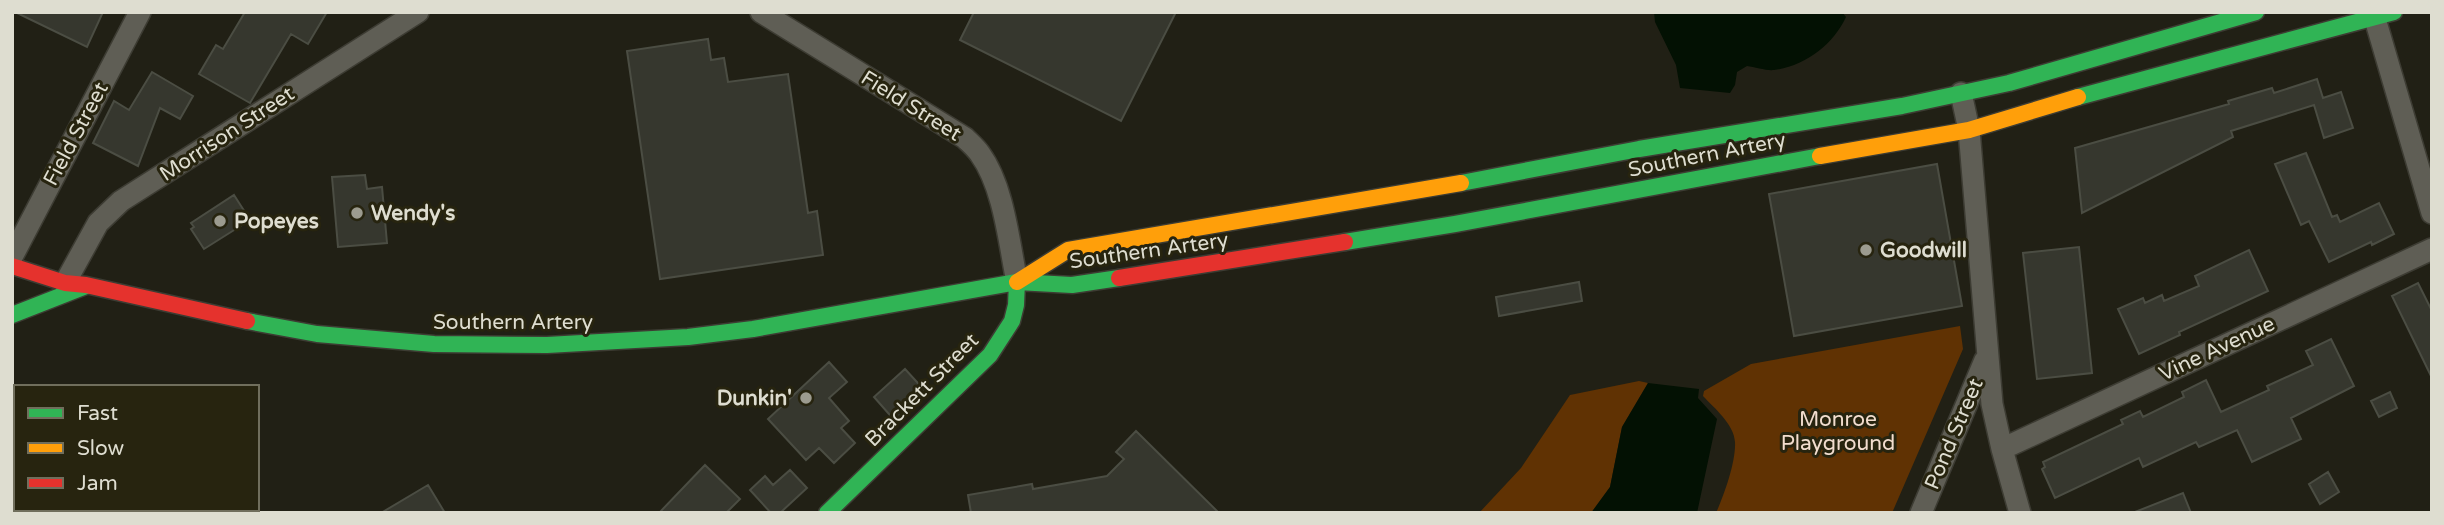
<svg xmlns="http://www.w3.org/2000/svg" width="2444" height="525" viewBox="0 0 2444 525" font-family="'Varela Round',sans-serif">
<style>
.green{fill:#603203}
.water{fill:#031103}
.building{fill:#36372e;stroke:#4b4d43;stroke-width:2}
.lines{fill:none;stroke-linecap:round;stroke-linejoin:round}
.street-casing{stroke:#3d3c33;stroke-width:24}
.fast-casing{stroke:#3d3c33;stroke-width:19}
.slow-casing{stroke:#3d3c33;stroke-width:19}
.jam-casing{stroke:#3d3c33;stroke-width:19}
.street{stroke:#5f5e55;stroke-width:21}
.fast{stroke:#30b455;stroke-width:16}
.slow{stroke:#ff9f0a;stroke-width:16}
.jam{stroke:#e5322d;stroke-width:16}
.poi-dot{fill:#9c9b8f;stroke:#27240f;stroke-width:2.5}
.labels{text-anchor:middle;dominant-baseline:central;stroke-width:6;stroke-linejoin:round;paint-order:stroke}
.street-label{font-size:21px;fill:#deddd0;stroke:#27240f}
.poi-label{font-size:21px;font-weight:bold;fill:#deddd0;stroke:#27240f;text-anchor:start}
.park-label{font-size:21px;fill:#f2ddce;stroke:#27240f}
</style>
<rect width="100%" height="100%" fill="#212015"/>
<!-- green -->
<path class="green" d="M1960,326L1963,349L1892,513H1716C1724,495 1736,462 1735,442C1734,424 1714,408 1703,396L1704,391L1751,364Z
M1639,381L1648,383L1622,427L1610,487L1591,513H1479L1521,468L1570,395Z"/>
<!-- water -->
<path class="water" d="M1654,12H1842L1846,17C1833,45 1805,66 1774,70C1767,71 1755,67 1747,66L1737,72L1735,85L1730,93L1680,88L1676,65L1655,22Z
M1648,383L1699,389L1698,398L1717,419L1697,513H1591L1610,487L1622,427Z"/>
<!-- building -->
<path class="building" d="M15,12H103L87,47Z
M245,12H327L308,44L291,34L250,103L199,74L216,45L223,49Z
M974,12H1176L1121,121L960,40Z
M708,39L711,60L724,58L728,82L788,74L808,213L817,211L823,255L660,279L627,51Z
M152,72L193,96L180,119L160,108L138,166L93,143L114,101L129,110Z
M2317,79L2323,98L2341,92L2353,128L2324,138L2314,105L2231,131L2233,137L2082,213L2075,148L2229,104L2228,101L2272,88L2274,93Z
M2306,153L2332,217L2337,215L2340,222L2379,203L2394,234L2372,245L2371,242L2329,262L2309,221L2301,225L2275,164Z
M1937,164L1962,306L1794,336L1769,194Z
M365,175L367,189L382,187L387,243L338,247L332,177Z
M234,195L250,220L204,249L191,229L194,227L191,223Z
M2079,247L2092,373L2037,379L2023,253Z
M2249,250L2268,291L2179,332L2180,335L2139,354L2118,309L2143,298L2145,303L2162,295L2164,301L2199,286L2195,276Z
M1579,282L1582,301L1499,316L1496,297Z
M2418,283L2432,311V378L2392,296Z
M2331,339L2354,386L2291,418L2301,439L2252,462L2237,430L2199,447L2196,442L2143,467L2139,458L2055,498L2042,469L2045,467L2043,462L2123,424L2121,420L2140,411L2143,417L2184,397L2182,392L2206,380L2221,412L2269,390L2267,386L2313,365L2306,351Z
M829,362L847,382L829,398L849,421L841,428L855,443L834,463L819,448L806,460L768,419Z
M905,369L927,393L896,422L874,397Z
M2390,392L2397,408L2379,417L2371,401Z
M1136,431L1219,513H971L968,495L1032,484L1033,489L1107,476L1124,459L1116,452Z
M705,465L740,499L726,513H659Z
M790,470L807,488L780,513H771L750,490L765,476L773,485Z
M2328,472L2339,492L2320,504L2309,484Z
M428,485L445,513H381Z
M2183,493L2191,513H2135V512Z"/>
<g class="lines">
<defs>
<path id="street" d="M761,12L965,138C970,143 976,148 980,154C1004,187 1009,243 1017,282
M2373,12L2432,213
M1961,93L1969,130L1992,404L2002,449L2020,513
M12,257L140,12
M65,283L98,223L121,201L418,12
M2002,449L2432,249
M1921,513L1985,360"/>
<path id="fast" d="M2078,97L2394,12
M1461,183L1639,149L1902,106L2009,83L2256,12
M1345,242L1455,224L1820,156
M12,315L86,286
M247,321L317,334L434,344L547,345L688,337L753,329L1017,282L1072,285L1119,278
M827,513L990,355L1012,321L1016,305L1017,282"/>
<path id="slow" d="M1820,156L1969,130L2078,97
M1017,282L1068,250L1461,183"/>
<path id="jam" d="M12,266L65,283L86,285L247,321
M1119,278L1345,242"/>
</defs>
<!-- street casing -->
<use href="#street" class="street-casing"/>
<!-- fast casing -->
<use href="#fast" class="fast-casing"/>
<!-- slow casing -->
<use href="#slow" class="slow-casing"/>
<!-- jam casing -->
<use href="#jam" class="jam-casing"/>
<!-- street -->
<use href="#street" class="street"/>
<!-- fast -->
<use href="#fast" class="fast"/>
<!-- slow -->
<use href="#slow" class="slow"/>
<!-- jam -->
<use href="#jam" class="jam"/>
</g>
<!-- markers -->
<g class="poi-dot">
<circle cx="357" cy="213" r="7"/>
<circle cx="220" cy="221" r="7"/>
<circle cx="1866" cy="250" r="7"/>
<circle cx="806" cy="398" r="7"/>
</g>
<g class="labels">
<!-- street labels -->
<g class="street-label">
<text transform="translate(911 106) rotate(32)">Field Street</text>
<text transform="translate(76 134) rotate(-62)">Field Street</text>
<text transform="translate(227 134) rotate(-33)">Morrison Street</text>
<text transform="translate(1707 155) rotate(-11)">Southern Artery</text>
<text transform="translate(1149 251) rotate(-8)">Southern Artery</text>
<text x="513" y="322">Southern Artery</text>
<text transform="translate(2217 349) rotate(-25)">Vine Avenue</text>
<text transform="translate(922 390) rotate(-45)">Brackett Street</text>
<text transform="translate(1954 434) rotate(-67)">Pond Street</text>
</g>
<!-- poi labels -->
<g class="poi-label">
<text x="371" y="213">Wendy's</text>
<text x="234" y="221">Popeyes</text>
<text x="1880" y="250">Goodwill</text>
<text x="792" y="398" text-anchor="end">Dunkin'</text>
</g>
<!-- park labels -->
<g class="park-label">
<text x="1838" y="419">Monroe<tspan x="1838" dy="24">Playground</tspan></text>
</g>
</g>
<!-- border -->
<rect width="2444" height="525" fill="none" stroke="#deddd0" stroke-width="28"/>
<!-- legend -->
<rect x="14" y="385" width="245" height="126" fill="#27240f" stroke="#706e5c" stroke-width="2"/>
<rect x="28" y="408" width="35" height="10" fill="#30b455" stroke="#706e5c" stroke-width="2"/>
<text x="77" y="420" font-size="21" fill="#deddd0">Fast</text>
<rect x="28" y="443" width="35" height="10" fill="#ff9f0a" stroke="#706e5c" stroke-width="2"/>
<text x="77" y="455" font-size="21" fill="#deddd0">Slow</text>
<rect x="28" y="478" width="35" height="10" fill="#e5322d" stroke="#706e5c" stroke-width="2"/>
<text x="77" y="490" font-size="21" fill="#deddd0">Jam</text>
</svg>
